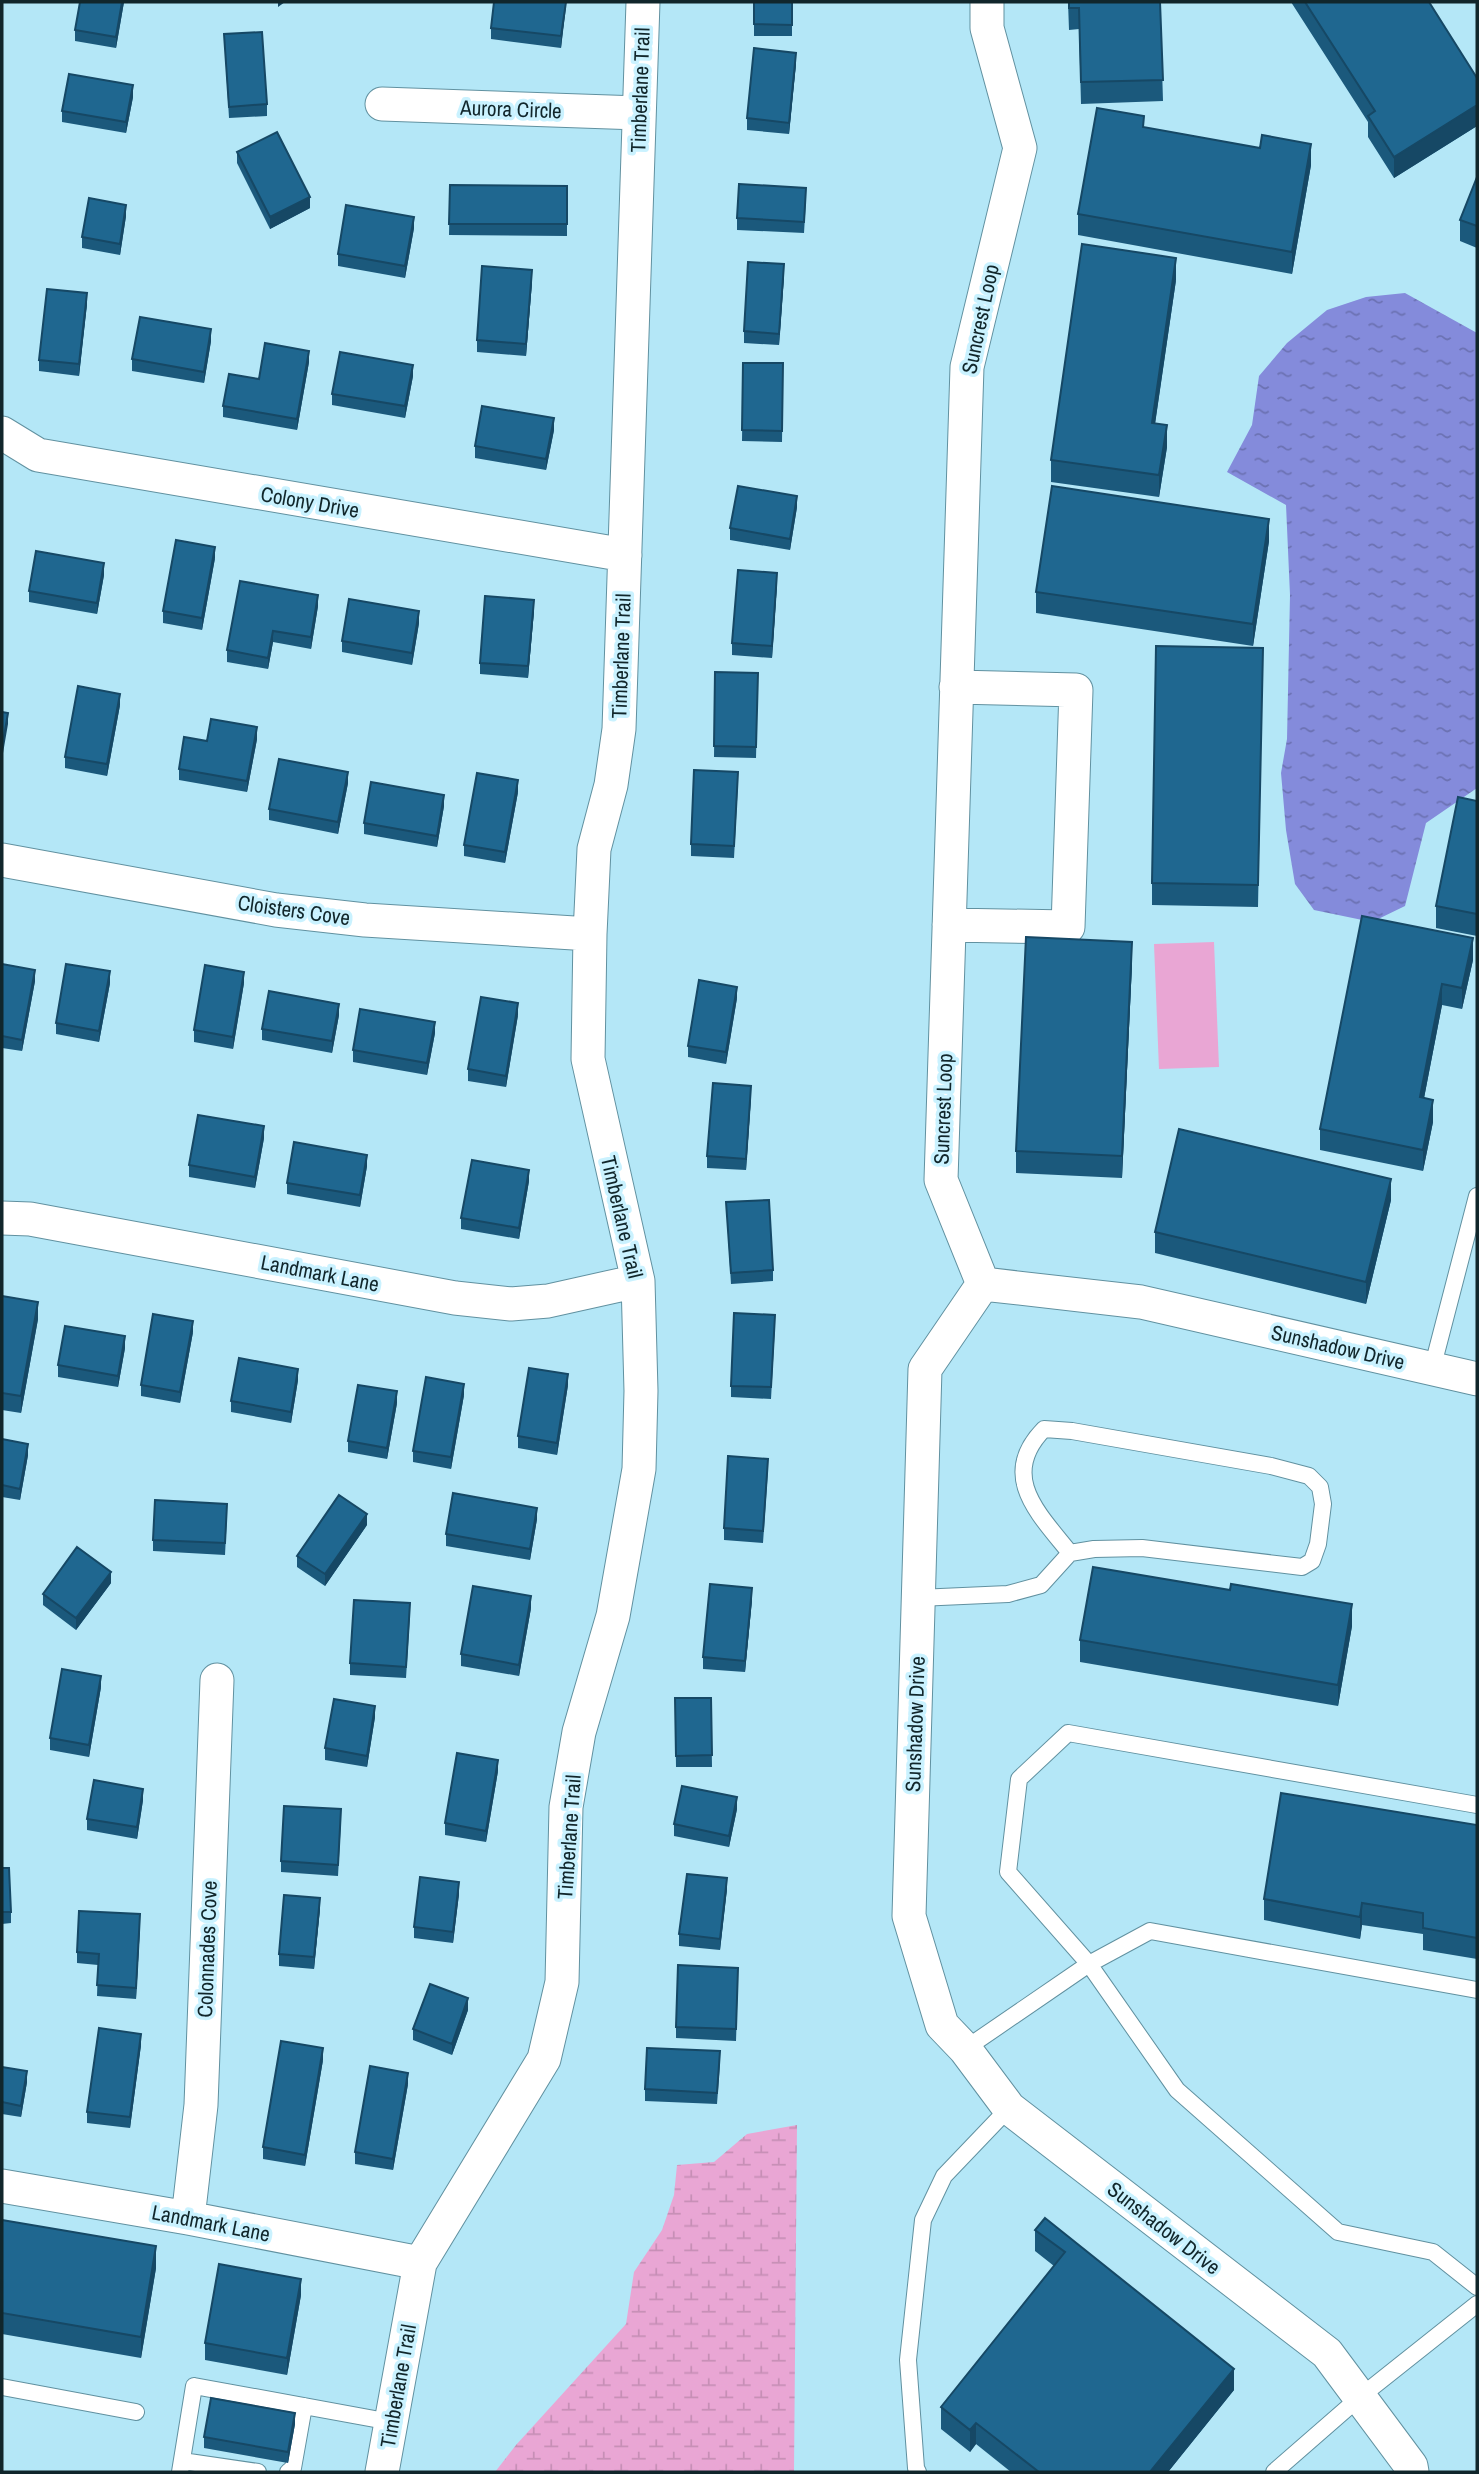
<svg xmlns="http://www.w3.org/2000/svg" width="1479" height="2474" viewBox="0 0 1479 2474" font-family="'Archivo Narrow',sans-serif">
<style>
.wetland{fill:url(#wetland-marsh)}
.green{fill:#e9a6d4}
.water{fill:url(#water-ripples)}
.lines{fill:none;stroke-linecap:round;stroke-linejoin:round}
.service-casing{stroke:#6191a0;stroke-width:18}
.minor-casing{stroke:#6191a0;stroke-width:35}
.service{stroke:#fff;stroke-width:16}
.minor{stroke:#fff;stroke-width:33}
.wall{fill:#1b597c}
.shaded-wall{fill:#164865}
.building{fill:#1f6790;stroke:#164865;stroke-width:2}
.labels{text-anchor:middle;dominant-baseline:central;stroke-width:7;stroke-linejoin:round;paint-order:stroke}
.street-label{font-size:21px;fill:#11262b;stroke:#caf2ff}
</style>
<defs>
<pattern id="wetland-marsh" width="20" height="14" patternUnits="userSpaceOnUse" patternTransform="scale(1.75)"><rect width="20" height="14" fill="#e9a6d4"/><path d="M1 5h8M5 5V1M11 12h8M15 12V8" fill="none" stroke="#c78fb6"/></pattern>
<pattern id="water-ripples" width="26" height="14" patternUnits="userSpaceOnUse" patternTransform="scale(1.75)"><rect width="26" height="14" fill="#848bdb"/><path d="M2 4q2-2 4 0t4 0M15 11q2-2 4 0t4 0" fill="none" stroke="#6b71b2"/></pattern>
</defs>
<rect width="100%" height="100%" fill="#b4e7f7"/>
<!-- wetland -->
<path class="wetland" d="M797,2125L794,2472H495L516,2445L626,2324L634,2272L662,2230L674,2195L677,2165L714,2162L747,2134Z"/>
<!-- green -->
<path class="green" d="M1214,942L1219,1067L1159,1069L1154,944Z"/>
<!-- water -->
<path class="water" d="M1405,293L1477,333V788L1426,823L1405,906L1372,922L1314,910L1295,884L1286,830L1281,773L1287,739L1290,595L1286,505L1227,472L1252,425L1259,376L1287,343L1327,310L1366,297Z"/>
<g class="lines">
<defs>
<path id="service" d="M1432,1369L1477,1196
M918,1598L1008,1594L1041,1585L1070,1553L1094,1549L1142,1548L1302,1567L1312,1561L1318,1544L1323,1504L1320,1487L1309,1476L1271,1466L1072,1431L1044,1429C998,1476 1039,1514 1070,1553
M1477,1805L1068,1733L1019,1779L1008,1872L1089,1964L1150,1931L1477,1990
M965,2049L1089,1964L1177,2090L1338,2232L1433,2252L1477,2287
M2,2387L136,2412
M182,2461L258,2472
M180,2472L194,2386L391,2422
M288,2472L293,2468L304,2406
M918,2472L916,2468L908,2360L923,2220L944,2176L1009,2108
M1274,2472L1360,2397L1477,2304"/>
<path id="minor" d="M382,104L639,113
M2,433L38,455L625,555
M2,860L276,910L365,920L590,934
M949,925L1068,927L1076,690L956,687
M2,1218L30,1219L455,1298L511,1304L548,1301L638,1281
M983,1284L925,1369L909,1916L942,2025L965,2049L1009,2108L1327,2353L1411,2466L1412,2472
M983,1284L941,1180L967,367L1020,148L987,28V2
M983,1284L1141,1302L1477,1379
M2,2186L188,2218L420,2263
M188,2218L201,2105L217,1680
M382,2472L420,2263L544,2059L562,1982L566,1807L579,1732L613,1616L639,1469L641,1391L638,1281L588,1059L590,934L594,849L611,785L619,729L643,2"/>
</defs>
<!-- service casing -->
<use href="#service" class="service-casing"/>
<!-- minor casing -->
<use href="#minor" class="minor-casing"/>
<!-- service -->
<use href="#service" class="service"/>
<!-- minor -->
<use href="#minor" class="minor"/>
</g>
<!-- wall -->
<path class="wall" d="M124,2L116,48L75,41V30Z
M566,2L561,48L491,39V28Z
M754,2H792V36H754Z
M1068,2H1160L1163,101L1081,104L1079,29L1069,30Z
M1291,2H1429L1477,78V126L1394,178L1368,137V122Z
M224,34L267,104V116L229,118Z
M796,64L789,134L747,130V118Z
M133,97L126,133L62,122V111Z
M237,152L310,208L270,229L237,163Z
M1311,165L1292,274L1078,235V214Z
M1477,177V248L1460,241V220Z
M450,185L567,186V236L449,235Z
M806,199L804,233L737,230V218Z
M126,216L120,255L82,248V237Z
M414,228L405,278L338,266V254Z
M784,276L779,345L744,343V331Z
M1176,280L1155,423L1167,447L1159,497L1051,482V460Z
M532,282L526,356L477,352V340Z
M87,304L79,376L39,371V360Z
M211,341L204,383L132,371V359Z
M309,362L297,430L223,417V406L259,379Z
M743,363H783L782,442L742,441Z
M413,376L405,418L332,405V394Z
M554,430L546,470L475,458V446Z
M797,507L790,550L730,540V528Z
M1269,541L1253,646L1036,613V592Z
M215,558L202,630L163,623V611Z
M104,575L97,614L29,602V591Z
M777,584L772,658L732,655V643Z
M318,606L311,649L273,642L268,669L227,662V650Z
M534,611L528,678L480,674V663Z
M419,623L412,665L342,652V641Z
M1263,648L1258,907L1152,905V883Z
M715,672L758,673L756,758L714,757Z
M120,705L107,776L65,768V757Z
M257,739L247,792L179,780V769L207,741Z
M348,783L338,834L269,820V809Z
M738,783L734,858L691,856V844Z
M518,792L505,863L464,856V845Z
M1477,801V936L1436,928V906Z
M444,806L437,847L364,834V823Z
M1362,916L1473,960L1462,1009L1442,1005L1424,1098L1433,1122L1423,1171L1320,1150V1129Z
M2,964L35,981L22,1051L2,1048Z
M1132,964L1122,1178L1016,1173V1151Z
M110,983L99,1042L56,1034V1023Z
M244,983L233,1049L194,1042V1030Z
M737,998L726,1064L688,1057V1046Z
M339,1015L332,1053L262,1040V1029Z
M518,1015L506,1087L468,1081V1069Z
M435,1033L427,1075L353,1062V1050Z
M751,1097L746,1170L707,1168V1156Z
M264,1138L255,1188L189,1177V1165Z
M367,1166L360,1207L287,1194V1183Z
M529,1181L519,1239L461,1229V1218Z
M1391,1200L1366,1304L1155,1253V1232Z
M726,1202L773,1270V1281L731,1284Z
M2,1296L38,1319L21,1413L2,1410Z
M775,1326L771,1399L731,1397V1386Z
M193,1332L180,1403L141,1396V1385Z
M125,1348L118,1387L58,1377V1365Z
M298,1380L291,1423L231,1412V1401Z
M568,1385L557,1455L518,1448V1436Z
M464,1395L451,1469L413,1462V1451Z
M397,1403L387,1459L348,1452V1441Z
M2,1439L28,1455L20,1500L2,1497Z
M768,1470L763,1543L724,1540V1528Z
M227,1515L225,1555L153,1551V1540Z
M537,1519L530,1560L446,1546V1534Z
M367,1525L325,1586L297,1567V1556Z
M111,1583L76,1630L43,1605V1594Z
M1230,1590L1352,1626L1338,1706L1080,1662V1640Z
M752,1600L745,1672L703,1669V1657Z
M531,1608L519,1676L461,1666V1654Z
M410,1615L406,1678L350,1675V1663Z
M101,1687L89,1757L50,1750V1738Z
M675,1698H711L712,1767H676Z
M375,1717L367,1767L325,1760V1748Z
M498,1771L486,1842L445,1835V1823Z
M143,1800L137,1839L87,1830V1819Z
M737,1809L729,1847L674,1836V1824Z
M341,1821L338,1876L281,1872V1861Z
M1477,1825V1959L1423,1950V1934L1362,1925L1360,1939L1264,1920V1899Z
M2,1868L11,1912V1923L2,1924Z
M727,1889L720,1950L679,1946V1934Z
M459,1894L453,1943L414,1938V1927Z
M320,1909L314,1969L279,1966V1954Z
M140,1926L136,1999L97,1996L98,1965L77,1963V1952Z
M738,1980L736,2041L676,2038V2027Z
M468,2010L452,2055L413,2040V2029Z
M141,2045L130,2128L87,2123V2112Z
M323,2060L305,2166L263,2159V2147Z
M720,2063L717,2104L645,2101V2089Z
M2,2067L27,2082L21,2117L2,2114Z
M408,2084L393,2170L355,2164V2152Z
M1045,2218L1234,2390L1168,2472H1011L976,2444L970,2452L941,2429V2407L1054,2266L1035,2251V2230Z
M2,2220L156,2268L141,2358L2,2334Z
M301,2295L287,2375L205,2360V2343Z
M295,2424L288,2463L204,2448V2437Z"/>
<!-- shaded-wall -->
<path class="shaded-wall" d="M122,2H124L116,48V37Z
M278,2H285L278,7Z
M566,2V7L561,48V36Z
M796,53V64L789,134V123Z
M133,85V97L126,133V122Z
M1477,105V126L1394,178V157Z
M1311,144V165L1292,274V252Z
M310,197V208L270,229V217Z
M126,205V216L120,255V244Z
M414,217V228L405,278V266Z
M1176,258V280L1152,445V423Z
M784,264V276L779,345V334Z
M532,270V282L526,356V344Z
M87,293V304L79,376V364Z
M211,329V341L204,383V372Z
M309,351V362L297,430V419Z
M413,365V376L405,418V406Z
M554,418V430L546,470V459Z
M1167,425V447L1159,497V475Z
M797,496V507L790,550V539Z
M1269,519V541L1253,646V624Z
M215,547V558L202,630V618Z
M104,563V575L97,614V603Z
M777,573V584L772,658V646Z
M318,595V606L311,649V637Z
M534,600V611L528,678V666Z
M419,611V623L412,665V653Z
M273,631V642L268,669V658Z
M120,694V705L107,776V764Z
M8,713V724L2,759V748Z
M257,727V739L247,792V781Z
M348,772V783L338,834V822Z
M518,780V792L505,863V852Z
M444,795V806L437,847V836Z
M1473,938V960L1462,1009V988Z
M1132,942V964L1122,1178V1156Z
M35,970V981L22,1051V1040Z
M110,971V983L99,1042V1031Z
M244,972V983L233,1049V1037Z
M1442,984V1005L1420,1119V1097Z
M737,987V998L726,1064V1052Z
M518,1003V1015L506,1087V1076Z
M339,1004V1015L332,1053V1041Z
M435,1022V1033L427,1075V1063Z
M751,1086V1097L746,1170V1159Z
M1433,1100V1122L1423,1171V1150Z
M264,1126V1138L255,1188V1177Z
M367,1155V1166L360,1207V1195Z
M529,1170V1181L519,1239V1228Z
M1391,1179V1200L1366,1304V1282Z
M38,1302V1319L21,1413V1396Z
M193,1321V1332L180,1403V1392Z
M125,1336V1348L118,1387V1376Z
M298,1369V1380L291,1423V1412Z
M568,1374V1385L557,1455V1443Z
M464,1384V1395L451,1469V1457Z
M397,1391V1403L387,1459V1448Z
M28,1444V1455L20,1500V1489Z
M537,1508V1519L530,1560V1549Z
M367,1514V1525L325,1586V1574Z
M111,1572V1583L76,1630V1618Z
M752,1588V1600L745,1672V1661Z
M531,1596V1608L519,1676V1665Z
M1352,1604V1626L1338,1706V1685Z
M101,1676V1687L89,1757V1745Z
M375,1706V1717L367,1767V1756Z
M498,1760V1771L486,1842V1831Z
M143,1789V1800L137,1839V1827Z
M737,1797V1809L729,1847V1836Z
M727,1878V1889L720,1950V1939Z
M459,1882V1894L453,1943V1932Z
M320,1898V1909L314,1969V1957Z
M1362,1903V1925L1360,1939V1917Z
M140,1914V1926L136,1999V1988Z
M468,1998V2010L452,2055V2044Z
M141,2034V2045L130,2128V2117Z
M323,2048V2060L305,2166V2155Z
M27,2071V2082L21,2117V2106Z
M408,2073V2084L393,2170V2159Z
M156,2246V2268L141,2358V2337Z
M301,2279V2295L287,2375V2358Z
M1234,2369V2390L1168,2472H1150Z
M295,2413V2424L288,2463V2452Z
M976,2423V2444L970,2452V2430Z"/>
<!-- building -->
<path class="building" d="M80,2H122L116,37L75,30Z
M494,2H566L561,36L491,28Z
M754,2H792V25L754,24Z
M1069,2H1160L1163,80L1081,82L1079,8H1069Z
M1305,2H1429L1477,78V105L1394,157L1368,116L1375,111Z
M262,32L267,104L229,107L224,34Z
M754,48L796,53L789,123L747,118Z
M69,74L133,85L126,122L62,111Z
M1097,108L1144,116L1143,127L1260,148L1262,135L1311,144L1292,252L1078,214Z
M277,132L310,197L270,217L237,152Z
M1477,177V226L1460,220Z
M739,184L806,188L804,222L737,218Z
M450,185L567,186V224H449Z
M89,198L126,205L120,244L82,237Z
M346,205L414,217L405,266L338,254Z
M1082,244L1176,258L1152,423L1167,425L1159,475L1051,460Z
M748,262L784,264L779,334L744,331Z
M482,266L532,270L526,344L477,340Z
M47,289L87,293L79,364L39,360Z
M140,317L211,329L204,372L132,359Z
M265,343L309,351L297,419L223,406L229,374L259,379Z
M340,352L413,365L405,406L332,394Z
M743,363H783L782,431L742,430Z
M482,406L554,418L546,459L475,446Z
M738,486L797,496L790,539L730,528Z
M1052,486L1269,519L1253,624L1036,592Z
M176,540L215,547L202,618L163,611Z
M36,551L104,563L97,603L29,591Z
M738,570L777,573L772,646L732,643Z
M240,581L318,595L311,637L273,631L268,658L227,650Z
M485,596L534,600L528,666L480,663Z
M349,599L419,611L412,653L342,641Z
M1156,646L1263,648L1258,885L1152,883Z
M715,672L758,673L756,747L714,746Z
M78,686L120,694L107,764L65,757Z
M2,712L8,713L2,748Z
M211,719L257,727L247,781L179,769L184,737L207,741Z
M279,759L348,772L338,822L269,809Z
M694,770L738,772L734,846L691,844Z
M477,773L518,780L505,852L464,845Z
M371,782L444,795L437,836L364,823Z
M1458,797L1477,801V914L1436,906Z
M1362,916L1473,938L1462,988L1442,984L1420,1097L1433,1100L1423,1150L1320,1129Z
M1026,937L1132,942L1122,1156L1016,1151Z
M2,964L35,970L22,1040L2,1036Z
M66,964L110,971L99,1031L56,1023Z
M205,965L244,972L233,1037L194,1030Z
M699,980L737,987L726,1052L688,1046Z
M269,991L339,1004L332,1041L262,1029Z
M481,997L518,1003L506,1076L468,1069Z
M360,1009L435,1022L427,1063L353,1050Z
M713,1083L751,1086L746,1159L707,1156Z
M198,1115L264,1126L255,1177L189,1165Z
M1179,1129L1391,1179L1366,1282L1155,1232Z
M294,1142L367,1155L360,1195L287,1183Z
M472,1160L529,1170L519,1228L461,1218Z
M769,1200L773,1270L731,1273L726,1202Z
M2,1296L38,1302L21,1396L2,1393Z
M734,1313L775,1315L771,1387L731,1386Z
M153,1314L193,1321L180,1392L141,1385Z
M65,1326L125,1336L118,1376L58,1365Z
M239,1358L298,1369L291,1412L231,1401Z
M529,1368L568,1374L557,1443L518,1436Z
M426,1377L464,1384L451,1457L413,1451Z
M358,1385L397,1391L387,1448L348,1441Z
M2,1439L28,1444L20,1489L2,1485Z
M728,1456L768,1459L763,1531L724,1528Z
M453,1493L537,1508L530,1549L446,1534Z
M339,1495L367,1514L325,1574L297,1556Z
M155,1500L227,1504L225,1543L153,1540Z
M77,1547L111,1572L76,1618L43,1594Z
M1093,1567L1230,1590L1231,1584L1352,1604L1338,1685L1080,1640Z
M710,1584L752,1588L745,1661L703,1657Z
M473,1586L531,1596L519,1665L461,1654Z
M354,1600L410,1603L406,1667L350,1663Z
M62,1669L101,1676L89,1745L50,1738Z
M675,1698H711L712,1755L676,1756Z
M334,1699L375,1706L367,1756L325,1748Z
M457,1753L498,1760L486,1831L445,1823Z
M94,1780L143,1789L137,1827L87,1819Z
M682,1786L737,1797L729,1836L674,1824Z
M1281,1793L1477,1825V1938L1423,1928V1913L1362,1903L1360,1917L1264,1899Z
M284,1806L341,1809L338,1865L281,1861Z
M2,1868H9L11,1912H2Z
M687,1874L727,1878L720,1939L679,1934Z
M420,1877L459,1882L453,1932L414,1927Z
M284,1895L320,1898L314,1957L279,1954Z
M79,1911L140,1914L136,1988L97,1985L99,1954L77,1952Z
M678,1965L738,1968L736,2029L676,2027Z
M430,1984L468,1998L452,2044L413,2029Z
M99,2028L141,2034L130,2117L87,2112Z
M281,2041L323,2048L305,2155L263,2147Z
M647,2048L720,2051L717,2093L645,2089Z
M370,2066L408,2073L393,2159L355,2152Z
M2,2067L27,2071L21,2106L2,2102Z
M1045,2218L1234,2369L1150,2472H1039L976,2423L970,2430L941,2407L1065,2252L1035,2230Z
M2,2220L156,2246L141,2337L2,2313Z
M219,2264L301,2279L287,2358L205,2343Z
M211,2398L295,2413L288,2452L204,2437Z"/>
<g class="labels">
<!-- street labels -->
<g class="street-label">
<text transform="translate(640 90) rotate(-88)">Timberlane Trail</text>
<text transform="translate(511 109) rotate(2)">Aurora Circle</text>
<text transform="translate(980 319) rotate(-78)">Suncrest Loop</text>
<text transform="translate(310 502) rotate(10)">Colony Drive</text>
<text transform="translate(621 656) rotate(-88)">Timberlane Trail</text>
<text transform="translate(294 910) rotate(8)">Cloisters Cove</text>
<text transform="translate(943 1109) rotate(-88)">Suncrest Loop</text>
<text transform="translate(622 1217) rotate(77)">Timberlane Trail</text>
<text transform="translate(320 1273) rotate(11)">Landmark Lane</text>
<text transform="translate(1338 1347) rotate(13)">Sunshadow Drive</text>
<text transform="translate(915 1724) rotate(-88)">Sunshadow Drive</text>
<text transform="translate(569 1837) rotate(-86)">Timberlane Trail</text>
<text transform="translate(207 1949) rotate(-88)">Colonnades Cove</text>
<text transform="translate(211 2223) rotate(11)">Landmark Lane</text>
<text transform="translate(1164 2228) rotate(38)">Sunshadow Drive</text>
<text transform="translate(398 2386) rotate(-80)">Timberlane Trail</text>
</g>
</g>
<!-- border -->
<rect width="1479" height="2474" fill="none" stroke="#11262b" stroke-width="7"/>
</svg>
